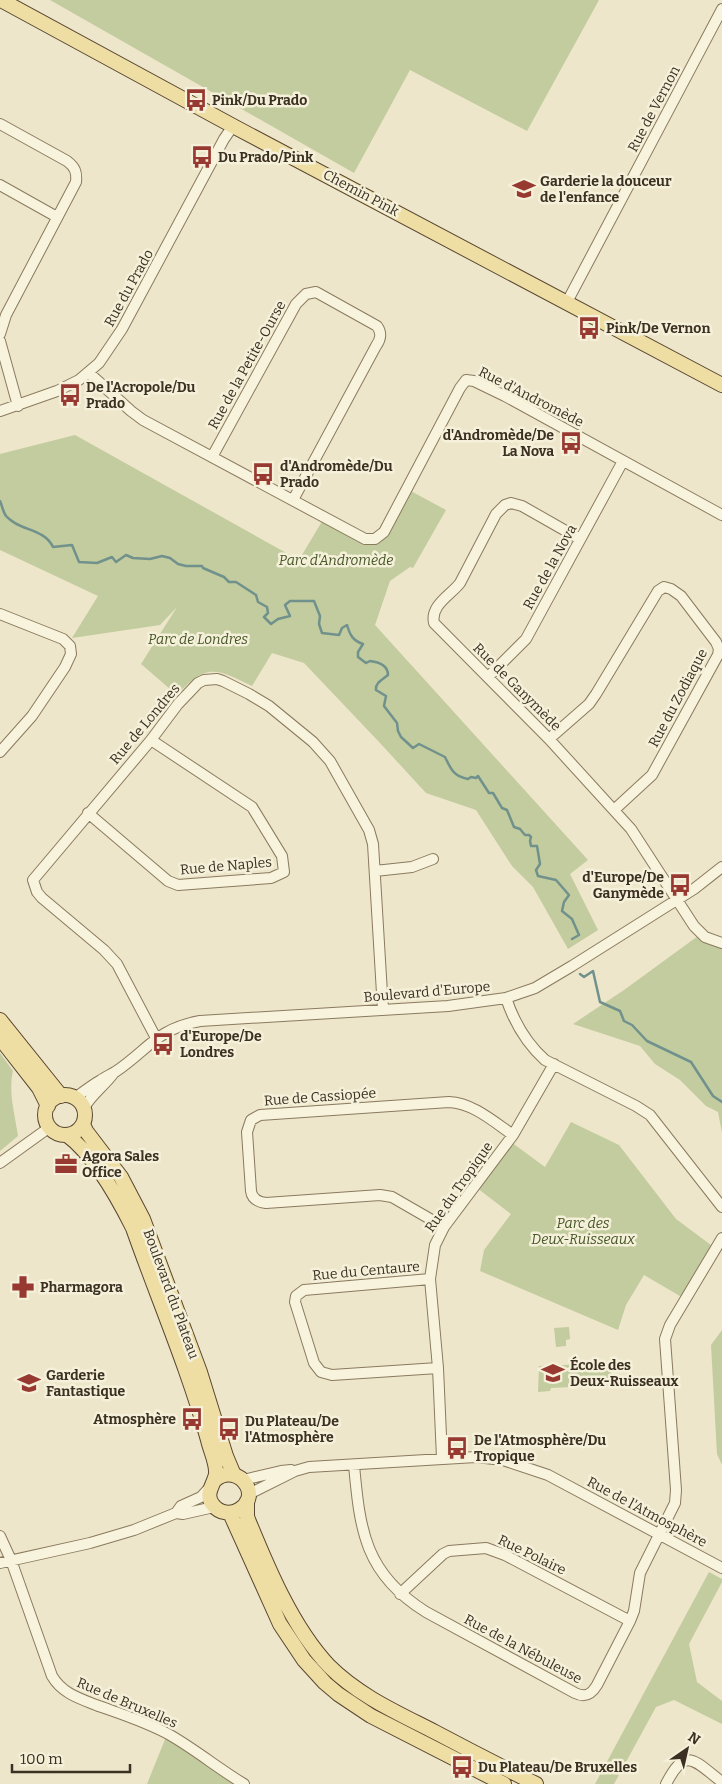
<svg xmlns="http://www.w3.org/2000/svg" width="722" height="1784" viewBox="0 0 722 1784" font-family="Bitter,serif">
<style>
.green{fill:#c2cc9e}
.lines{fill:none;stroke-linecap:round;stroke-linejoin:round}
.stream{stroke:#71918c;stroke-width:2.5}
.minor-casing{stroke:#8a7a5f;stroke-width:12}
.major-casing{stroke:#584732;stroke-width:16}
.minor{stroke:#f8f3dd;stroke-width:10}
.major{stroke:#eedea4;stroke-width:14}
.labels{text-anchor:middle;dominant-baseline:central;stroke-width:5;stroke-linejoin:round;paint-order:stroke}
.poi-label{font-size:14px;font-weight:bold;fill:#3b3021;stroke:#f5f0d9;text-anchor:start}
.street-label{font-size:14px;fill:#3b3021;stroke:#f5f0d9}
.park-label{font-size:14px;font-style:italic;fill:#475729;stroke:#f5f0d9}
</style>
<rect width="100%" height="100%" fill="#eee6ca"/>
<!-- green -->
<path class="green" d="M50,0H599L527,131L410,70L354,173Z
M75,435L299,560L324,518L375,539L407,489L446,510L413,568L410,567L390,581L375,625L588,860L570,874L598,930L568,949L533,887L512,866L476,810L426,793L380,743L304,663L272,653L252,686C216,668 206,663 177,695L141,664L177,607L160,625L72,638L98,596L0,550V454Z
M698,936L722,945V1133L718,1112L706,1106L680,1080L655,1064L640,1046L573,1024L624,990Z
M0,1053L13,1071C8,1092 15,1115 18,1136L0,1151Z
M571,1122L619,1145L676,1219L715,1248L685,1299L644,1275L626,1305L618,1330L480,1271L484,1250L511,1214L477,1188L511,1142L545,1167Z
M569,1327L570,1339L566,1340V1346L556,1347L554,1328Z
M722,1330V1465L717,1454L711,1345Z
M611,1363L612,1385L551,1388L550,1391L538,1392L539,1366Z
M709,1572L722,1579V1582L689,1644L697,1682L722,1701V1724L674,1700L656,1707L614,1784H595Z
M166,1737L237,1784H147Z"/>
<g class="lines">
<!-- stream -->
<path class="stream" d="M0,501C2,505 3,512 6,516C19,531 44,528 53,547L72,545L79,562L97,563L112,557L116,562L126,555L133,558L150,559L162,556L170,558L178,564L186,566H202L203,568L224,577L229,582H236L256,595L258,602L267,607L268,613L264,617L271,624L278,619L290,616L285,605L290,601H314L320,616L319,624L322,633L339,635L342,628L347,625C350,635 353,641 363,644L358,652V657L366,663L370,661C378,662 388,665 388,675C382,680 375,683 376,690L386,696L384,706L397,723L398,731L401,737L413,748L419,744L445,757C451,769 453,776 468,779L471,777L476,778L478,776L489,793H493L502,808L507,810L514,827L520,829L525,835H529L531,837L530,841L531,846H537L540,864L536,870L538,876L556,880L569,895L564,902L562,911L572,919L579,935L572,939
M580,974L584,977L593,971L600,1002L620,1011L624,1021L632,1025L647,1041L691,1062L713,1096L722,1102"/>
<defs>
<path id="minor" d="M0,124L67,161C75,167 77,172 76,182L6,315L0,334
M0,185L57,217
M567,302L722,9
M0,341L18,406
M89,373L131,411L143,420L365,539H375L384,532L460,388L466,380L474,381L505,396L722,515
M0,411L57,391L79,380L99,363L122,329L224,139L233,126
M212,457L296,304L306,294L316,292L377,326C382,333 381,339 376,346L293,500
M580,539L522,506L511,503L505,505L496,514L460,583C451,595 430,605 434,623L549,739L631,829L694,926L705,937L722,943
M0,614L63,639L70,646L71,654L65,667L32,716L0,752
M488,677L526,639L623,461
M549,739L589,704L596,694L658,591L664,587L671,589L681,596L716,642L719,649L718,655L652,775L614,810
M88,813L168,881L178,885L271,878L284,872L282,856L252,807L151,740
M375,871L412,867L433,859
M506,998C514,1022 526,1043 545,1060L636,1106L650,1115L722,1207
M156,1038L117,964L104,950L42,898L37,892L33,880L151,740L178,704L198,683L204,680L217,679L223,681L249,694L269,706L313,742L330,761L369,830L373,844L383,1010
M75,1098C83,1092 92,1085 101,1080C105,1077 110,1075 115,1072C148,1050 156,1029 200,1021L448,1006L506,998L535,988L572,966L694,889L722,867
M84,1108C91,1095 104,1086 113,1074
M0,1163L50,1127
M444,1227L392,1197L380,1195L266,1203C258,1202 252,1199 251,1191L247,1132L251,1120L260,1115L449,1102C473,1103 494,1122 513,1135
M430,1279L304,1290L296,1296L295,1302L314,1363L321,1372L332,1375L438,1368
M442,1458L438,1368L430,1279L435,1245L444,1227L513,1135L554,1064
M354,1465C360,1531 365,1574 426,1612L575,1693C585,1698 591,1695 597,1685L630,1621L634,1611L640,1573L675,1503L676,1490L665,1339L670,1325L722,1238
M243,1480L281,1471L291,1470
M249,1494L295,1471L309,1467L476,1457L503,1460L548,1475L722,1568
M176,1513L181,1506L201,1497L210,1487
M0,1536L11,1560L52,1676C62,1693 78,1698 96,1705C121,1714 147,1722 170,1735C196,1750 219,1769 244,1784
M0,1563L90,1543L134,1530L176,1513L183,1514L214,1507
M400,1594L443,1554L449,1551L486,1548L505,1555L630,1621
M666,1784C686,1745 694,1761 722,1782"/>
<path id="major" d="M1,0L233,126L722,385
M0,1020L61,1096
M0,1038L39,1088L48,1106
M45 1115a20 20 0 1 1 40 0a20 20 0 1 1-40 0Z
M83,1124L86,1131L121,1177L143,1219L200,1372L226,1456L234,1475
M67,1135C94,1155 118,1198 133,1228C158,1299 188,1368 208,1440C210,1450 217,1463 216,1474C214,1485 204,1494 213,1505C227,1523 257,1506 247,1486C240,1473 225,1471 215,1480
M247,1501V1517C267,1566 292,1627 329,1666C359,1696 398,1713 435,1732C469,1750 502,1767 536,1784
M230,1513L280,1624L304,1660L325,1683L338,1694L371,1716L504,1784"/>
</defs>
<!-- minor casing -->
<use href="#minor" class="minor-casing"/>
<!-- major casing -->
<use href="#major" class="major-casing"/>
<!-- minor -->
<use href="#minor" class="minor"/>
<!-- major -->
<use href="#major" class="major"/>
</g>
<!-- icons -->
<defs>
<symbol id="bus-bare" viewBox="-9 -9 18 18"><path d="M-5-6H5V4H4V6H2V4H-2V6H-4V4H-5ZM-3.5-4V0h7V-4ZM-3.5 1.2v1.5H-2V1.2ZM2 1.2v1.5H3.5V1.2Z" fill="#973930" stroke="#f5f0d9" stroke-width="2.5" paint-order="stroke"/></symbol>
<symbol id="school-bare" viewBox="-9 -9 18 18"><path d="M0-5L7-2L0 1L-7-2ZM-4 1L0 2.5L4 1V4Q0 6-4 4Z" fill="#973930" stroke="#f5f0d9" stroke-width="2.5" paint-order="stroke"/></symbol>
<symbol id="office-bare" viewBox="-9 -9 18 18"><path d="M-6-3h4V-5.5h4V-3h4V5H-6ZM-1-4.5V-3h2v-1.5ZM-6 0V1H6V0Z" fill="#973930" stroke="#f5f0d9" stroke-width="2.5" paint-order="stroke"/></symbol>
<symbol id="pharmacy-bare" viewBox="-9 -9 18 18"><path d="M-2-6h4v4h4v4h-4v4h-4v-4h-4v-4h4Z" fill="#973930" stroke="#f5f0d9" stroke-width="2.5" paint-order="stroke"/></symbol>
</defs>
<g fill-rule="evenodd">
<use href="#bus-bare" x="180" y="84" width="32" height="32"/>
<use href="#bus-bare" x="186" y="141" width="32" height="32"/>
<use href="#school-bare" x="508" y="173" width="32" height="32"/>
<use href="#bus-bare" x="573" y="312" width="32" height="32"/>
<use href="#bus-bare" x="54" y="379" width="32" height="32"/>
<use href="#bus-bare" x="555" y="427" width="32" height="32"/>
<use href="#bus-bare" x="247" y="458" width="32" height="32"/>
<use href="#bus-bare" x="664" y="869" width="32" height="32"/>
<use href="#bus-bare" x="147" y="1028" width="32" height="32"/>
<use href="#office-bare" x="50" y="1148" width="32" height="32"/>
<use href="#pharmacy-bare" x="7" y="1271" width="32" height="32"/>
<use href="#school-bare" x="537" y="1357" width="32" height="32"/>
<use href="#school-bare" x="13" y="1367" width="32" height="32"/>
<use href="#bus-bare" x="176" y="1403" width="32" height="32"/>
<use href="#bus-bare" x="213" y="1413" width="32" height="32"/>
<use href="#bus-bare" x="441" y="1432" width="32" height="32"/>
<use href="#bus-bare" x="446" y="1751" width="32" height="32"/>
</g>
<g class="labels">
<!-- poi labels -->
<g class="poi-label">
<text x="212" y="100">Pink/Du Prado</text>
<text x="218" y="157">Du Prado/Pink</text>
<text x="540" y="181">Garderie la douceur<tspan x="540" dy="16">de l'enfance</tspan></text>
<text x="606" y="328">Pink/De Vernon</text>
<text x="86" y="387">De l'Acropole/Du<tspan x="86" dy="16">Prado</tspan></text>
<text x="554" y="435" text-anchor="end">d'Andromède/De<tspan x="554" dy="16">La Nova</tspan></text>
<text x="280" y="466">d'Andromède/Du<tspan x="280" dy="16">Prado</tspan></text>
<text x="664" y="877" text-anchor="end">d'Europe/De<tspan x="664" dy="16">Ganymède</tspan></text>
<text x="180" y="1036">d'Europe/De<tspan x="180" dy="16">Londres</tspan></text>
<text x="82" y="1156">Agora Sales<tspan x="82" dy="16">Office</tspan></text>
<text x="40" y="1287">Pharmagora</text>
<text x="570" y="1365">École des<tspan x="570" dy="16">Deux-Ruisseaux</tspan></text>
<text x="46" y="1375">Garderie<tspan x="46" dy="16">Fantastique</tspan></text>
<text x="176" y="1419" text-anchor="end">Atmosphère</text>
<text x="245" y="1421">Du Plateau/De<tspan x="245" dy="16">l'Atmosphère</tspan></text>
<text x="474" y="1440">De l'Atmosphère/Du<tspan x="474" dy="16">Tropique</tspan></text>
<text x="478" y="1767">Du Plateau/De Bruxelles</text>
</g>
<!-- street labels -->
<g class="street-label">
<text transform="translate(654 109) rotate(-62)">Rue de Vernon</text>
<text transform="translate(361 193) rotate(28)">Chemin Pink</text>
<text transform="translate(129 288) rotate(-61)">Rue du Prado</text>
<text transform="translate(247 365) rotate(-61)">Rue de la Petite-Ourse</text>
<text transform="translate(531 397) rotate(27)">Rue d'Andromède</text>
<text transform="translate(550 567) rotate(-61)">Rue de la Nova</text>
<text transform="translate(517 687) rotate(45)">Rue de Ganymède</text>
<text transform="translate(678 698) rotate(-62)">Rue du Zodiaque</text>
<text transform="translate(145 724) rotate(-50)">Rue de Londres</text>
<text transform="translate(226 866) rotate(-5)">Rue de Naples</text>
<text transform="translate(427 992) rotate(-5)">Boulevard d'Europe</text>
<text transform="translate(320 1097) rotate(-4)">Rue de Cassiopée</text>
<text transform="translate(459 1187) rotate(-55)">Rue du Tropique</text>
<text transform="translate(366 1271) rotate(-5)">Rue du Centaure</text>
<text transform="translate(171 1294) rotate(70)">Boulevard du Plateau</text>
<text transform="translate(647 1512) rotate(28)">Rue de l'Atmosphère</text>
<text transform="translate(532 1555) rotate(26)">Rue Polaire</text>
<text transform="translate(523 1649) rotate(28)">Rue de la Nébuleuse</text>
<text transform="translate(127 1703) rotate(23)">Rue de Bruxelles</text>
</g>
<!-- park labels -->
<g class="park-label">
<text x="336" y="560">Parc d'Andromède</text>
<text x="198" y="639">Parc de Londres</text>
<text x="583" y="1223">Parc des<tspan x="583" dy="16">Deux-Ruisseaux</tspan></text>
</g>
</g>
<!-- north arrow -->
<g transform="translate(687 1749) rotate(34)" stroke="#f5f0d9" stroke-width="4" paint-order="stroke">
<path d="M0-4L9 19L0 12L-9 19Z" fill="#3b3021"/>
<text y="-8" font-size="14" font-weight="bold" text-anchor="middle" fill="#3b3021">N</text>
</g>
<!-- scale -->
<path d="M12 1764v8h118v-8" fill="none" stroke="#3b3021" stroke-width="2.5"/>
<text x="20" y="1764" font-size="15" fill="#3b3021" stroke="#f5f0d9" stroke-width="4" paint-order="stroke">100 m</text>
</svg>
